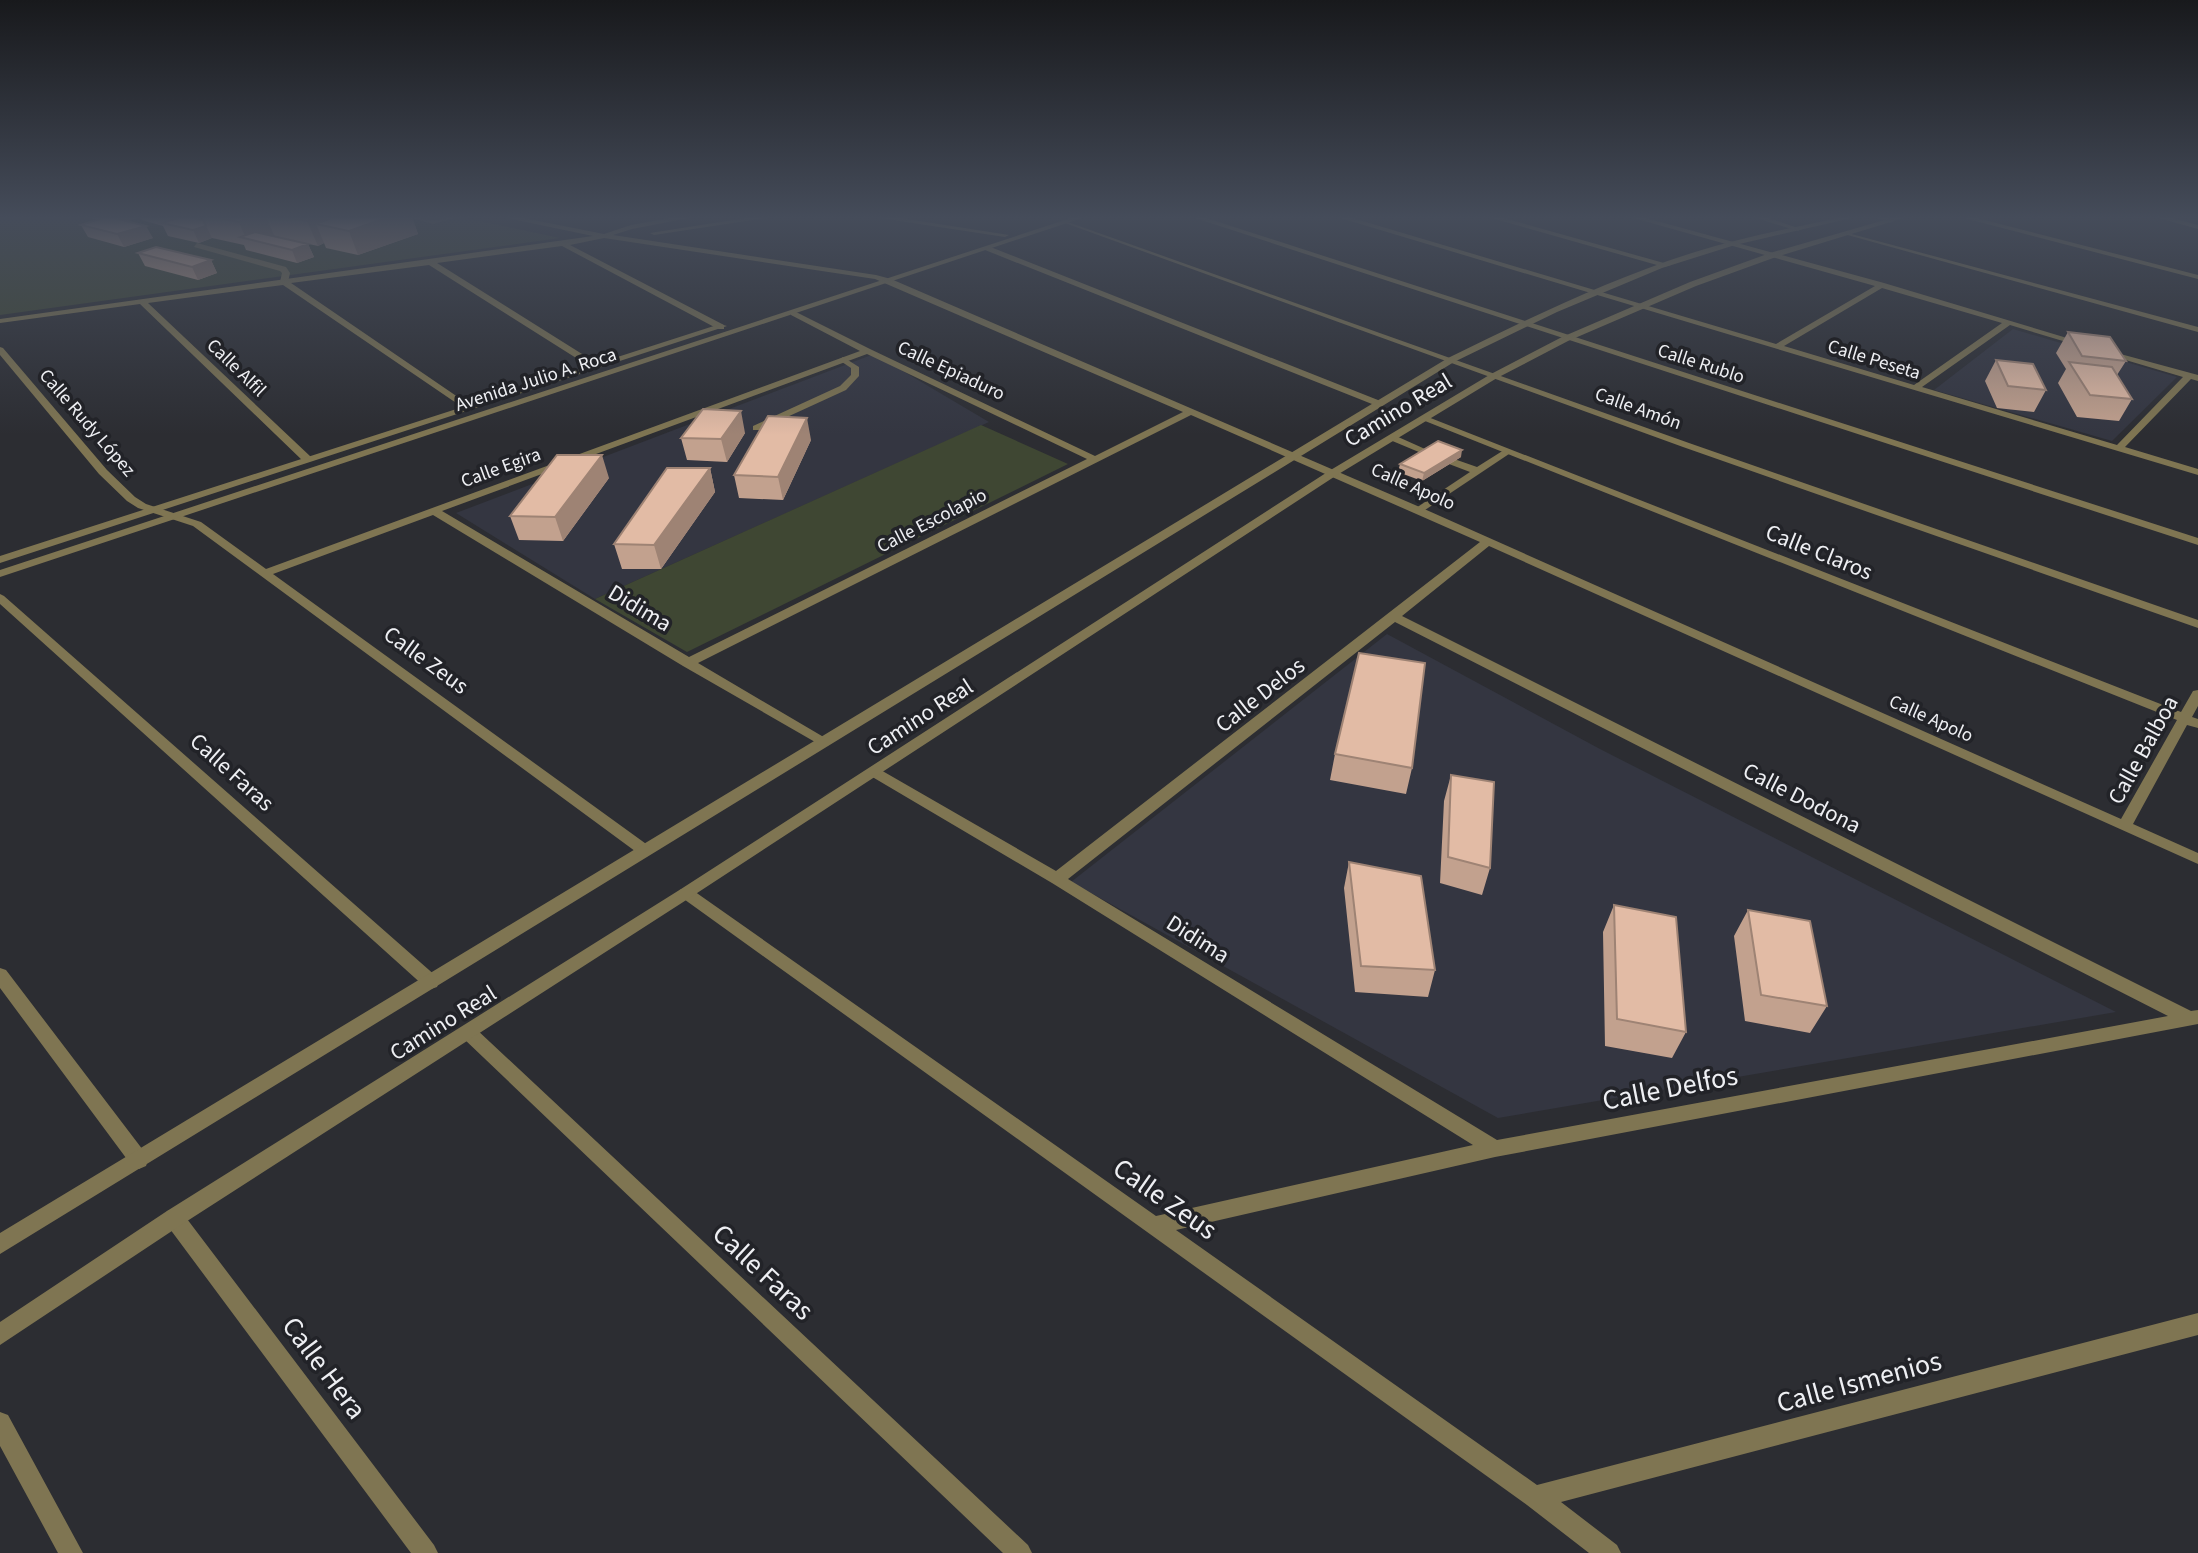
<svg xmlns="http://www.w3.org/2000/svg" width="2198" height="1553" viewBox="0 0 2198 1553" font-family="'Source Sans 3',sans-serif">
<style>
.built{fill:#343641}
.green{fill:#3f4733}
.lines{fill:none;stroke-linecap:round;stroke-linejoin:round}
.service{fill:#7f7552;fill-rule:evenodd}
.minor{fill:#7f7552;fill-rule:evenodd}
.tertiary{fill:#7f7552;fill-rule:evenodd}
.wall{fill:#c2a18e}
.shaded-wall{fill:#9e8374}
.building{fill:#e2bba5;stroke:#9e8374;stroke-width:2}
.labels{text-anchor:middle;dominant-baseline:central;stroke-width:7;stroke-linejoin:round;paint-order:stroke}
.far-street-label{font-size:19px;fill:#eeeff3;stroke:#222328}
.street-label{font-size:23px;fill:#eeeff3;stroke:#222328}
.near-street-label{font-size:28px;fill:#eeeff3;stroke:#222328}
</style>
<rect width="100%" height="100%" fill="#2c2d32"/>
<!-- built -->
<path class="built" d="M2013,329L2177,377L2112,441L1934,390Z
M874,354L989,422L595,599L456,513Z
M1387,634L1600,749L2116,1012L1498,1118L1071,882Z"/>
<!-- green -->
<path class="green" d="M0,217H460L560,238L0,315Z
M981,425L1068,464L687,652L595,599Z"/>
<g class="lines">
<!-- service -->
<path class="service" d="M409,217L433,220L458,217L433,224Z
M197,243L286,267L290,273L288,282L284,284L280,282L282,273L280,271L194,247Z
M843,357L859,367V376L846,390L759,430H753V426L840,386L851,375V368L839,360Z
M1390,436H1396L1434,453L1426,455L1390,440Z
M1504,450L1512,452L1422,512L1418,513L1413,510L1470,472L1449,464V460H1457L1477,467Z"/>
<!-- minor -->
<path class="minor" d="M502,217H518L604,234L631,225L676,217H694L632,229L613,235L876,275L891,279L1422,508L2121,819L2177,720L1420,419L1428,417L2181,712L2193,691L2198,690V706L2192,717L2198,719V728L2187,725L2133,824L2198,853V864L1489,546L1402,616L2191,1011L2198,1010V1024L1495,1157L1176,1230L1537,1485L2198,1313V1335L1561,1502L1617,1545L1621,1553H1589L1527,1505L681,897L678,893L681,889H691L1156,1216L1473,1145L1052,883L869,775L867,772L874,767L879,769L1056,871L1480,542L1191,415L698,663L827,739L829,742L827,745L822,746L683,666L433,515L273,574L649,846L651,850L649,854H639L193,526L138,508L127,501L99,474L0,355V347L3,348L107,470L135,497L146,504L201,522L266,569L860,351L791,315V311H794L870,349L1095,456L1183,412L875,279L604,238L570,245L724,325V329H718L562,246L437,263L598,364V368H592L429,265L291,283L471,406V410L468,411L283,285L148,303L311,457L312,459L307,462L303,461L140,304L0,323V319L593,236ZM867,354L1087,459L689,657L442,511ZM1395,622L2168,1016L1497,1140L1068,879Z
M752,217H773L654,235L650,233Z
M873,217H894L1009,235L1005,237Z
M1192,217H1203L2198,538V545Z
M1337,217H1349L1776,344L1875,286L1630,217H1642L1884,283L2087,344L2083,347L2010,325L1922,387L2117,445L2183,377L2102,353V349L2198,375V381L2191,379L2125,447L2198,469V475ZM1882,288L2002,323L1914,385L1784,346Z
M1488,217H1500L1671,265L1664,267Z
M1753,217H1765L1801,229L1798,231Z
M1876,217H1887L1893,221L1890,223Z
M1960,217H1973L2198,275V279Z
M2155,217H2168L2198,225V229Z
M1065,221L1689,443L2198,620V628L1683,447L1065,223Z
M1844,232L2198,327V332L1844,234Z
M988,246L1383,402L1385,404L1377,406L985,250Z
M0,594L4,596L437,977L439,982L437,987L431,989L425,987L0,604Z
M0,968L6,970L146,1154L148,1160L146,1166L139,1169L132,1166L0,988Z
M469,1026L475,1028L1028,1545L1032,1553H1003L463,1038L460,1033L463,1028Z
M174,1209L181,1211L434,1545L438,1553H411L167,1225L164,1218L167,1211Z
M0,1412L8,1415L83,1553H58L0,1446Z"/>
<!-- tertiary -->
<path class="tertiary" d="M1074,217H1085L0,577V570Z
M1842,217H1856L1735,245L1662,268L1557,312L1454,362L0,1254V1233L1448,358C1528,319 1609,279 1695,252C1743,237 1792,228 1842,217Z
M1895,217H1907L1776,257L1696,286L1568,341L1497,378L1337,475L691,897L181,1225L0,1345V1322L167,1211L681,889L1329,471L1491,374L1562,337L1690,282L1770,253Z
M720,324L727,326L0,563V556Z"/>
</g>
<!-- wall -->
<path class="wall" d="M88,217H140L127,221L153,238L124,247L88,237L81,225L98,220Z
M141,217H200L201,220H203L202,217H412L418,234L358,255L326,248L324,243L318,246L290,240L308,244L314,257L297,263L246,250L244,245L212,238L199,243L168,236L163,226L142,220Z
M138,253L211,260L217,273L198,280L145,266Z
M2068,332L2126,361L2117,375L2132,399L2119,421L2077,417L2058,383L2066,369L2056,353Z
M1996,360L2046,390L2034,412L1997,408L1985,381Z
M745,433L727,462L687,460L681,438Z
M811,440L783,500L739,498L734,475Z
M1461,457L1422,481L1398,472L1400,464Z
M710,468L715,492L661,569H622L614,544Z
M609,478L563,541L519,540L510,516Z
M1335,754L1412,768L1406,794L1330,780Z
M1451,775L1490,868L1482,895L1440,883L1444,801Z
M1349,862L1435,970L1428,997L1355,992L1344,888Z
M1614,905L1686,1032L1672,1058L1605,1046L1603,932Z
M1748,910L1827,1006L1810,1033L1745,1021L1734,936Z"/>
<!-- shaded-wall -->
<path class="shaded-wall" d="M112,217H140L116,224Z
M251,217H266L275,237L246,239L239,222Z
M291,217H328L332,227L316,224L324,243L318,246L307,221Z
M377,217H412L418,234L358,255L349,231Z
M146,226L153,238L124,247L117,234Z
M206,226L212,238L199,243L193,230Z
M308,244L314,257L297,263L292,250Z
M211,260L217,273L198,280L192,267Z
M741,411L745,433L727,462L721,439Z
M807,418L811,440L783,500L778,477Z
M1462,450L1461,457L1422,481L1424,473Z
M602,455L609,478L563,541L555,517Z
M710,468L715,492L661,569L654,545Z"/>
<!-- building -->
<path class="building" d="M106,217H111L146,226L117,234L81,225Z
M181,217H191L203,220L206,226L193,230L162,223Z
M216,217H251L239,222Z
M287,217H318L307,221Z
M334,217H388L349,231L316,224Z
M255,232L308,244L292,250L240,237Z
M156,247L211,260L192,267L138,253Z
M2068,332L2110,337L2126,361L2082,356Z
M1996,360L2033,364L2046,390L2008,386Z
M2069,362L2112,367L2132,399L2090,395Z
M703,409L741,411L721,439L681,438Z
M768,416L807,418L778,477L734,475Z
M1438,441L1462,450L1424,473L1400,464Z
M557,455H602L555,517L510,516Z
M667,468H710L654,545L614,544Z
M1359,653L1425,663L1412,768L1335,754Z
M1451,775L1494,782L1490,868L1448,857Z
M1349,862L1421,876L1435,970L1361,966Z
M1614,905L1676,917L1686,1032L1617,1019Z
M1748,910L1810,921L1827,1006L1761,995Z"/>
<!-- sky -->
<linearGradient id="sky" x2="0" y2="1"><stop stop-color="#18191c"/><stop offset="0.5" stop-color="#454c5a"/><stop offset="1" stop-color="#454c5a" stop-opacity="0"/></linearGradient>
<rect width="2198" height="435" fill="url(#sky)"/>
<g class="labels">
<!-- far-street labels -->
<g class="far-street-label">
<text transform="translate(1874 360) rotate(17)">Calle Peseta</text>
<text transform="translate(1701 364) rotate(18)">Calle Rublo</text>
<text transform="translate(236 368) rotate(44)">Calle Alfil</text>
<text transform="translate(951 371) rotate(25)">Calle Epiaduro</text>
<text transform="translate(536 380) rotate(-18)">Avenida Julio A. Roca</text>
<text transform="translate(1638 409) rotate(20)">Calle Amón</text>
<text transform="translate(87 423) rotate(49)">Calle Rudy López</text>
<text transform="translate(501 468) rotate(-20)">Calle Egira</text>
<text transform="translate(1413 487) rotate(24)">Calle Apolo</text>
<text transform="translate(932 521) rotate(-27)">Calle Escolapio</text>
<text transform="translate(1931 719) rotate(24)">Calle Apolo</text>
</g>
<!-- street labels -->
<g class="street-label">
<text transform="translate(1398 410) rotate(-31)">Camino Real</text>
<text transform="translate(1819 552) rotate(22)">Calle Claros</text>
<text transform="translate(640 608) rotate(31)">Didima</text>
<text transform="translate(426 660) rotate(36)">Calle Zeus</text>
<text transform="translate(1260 695) rotate(-38)">Calle Delos</text>
<text transform="translate(920 717) rotate(-33)">Camino Real</text>
<text transform="translate(2143 750) rotate(-61)">Calle Balboa</text>
<text transform="translate(232 772) rotate(42)">Calle Faras</text>
<text transform="translate(1802 798) rotate(27)">Calle Dodona</text>
<text transform="translate(1198 939) rotate(32)">Didima</text>
<text transform="translate(443 1023) rotate(-32)">Camino Real</text>
</g>
<!-- near-street labels -->
<g class="near-street-label">
<text transform="translate(1670 1088) rotate(-11)">Calle Delfos</text>
<text transform="translate(1165 1199) rotate(35)">Calle Zeus</text>
<text transform="translate(763 1272) rotate(43)">Calle Faras</text>
<text transform="translate(324 1368) rotate(53)">Calle Hera</text>
<text transform="translate(1859 1382) rotate(-15)">Calle Ismenios</text>
</g>
</g>
</svg>
